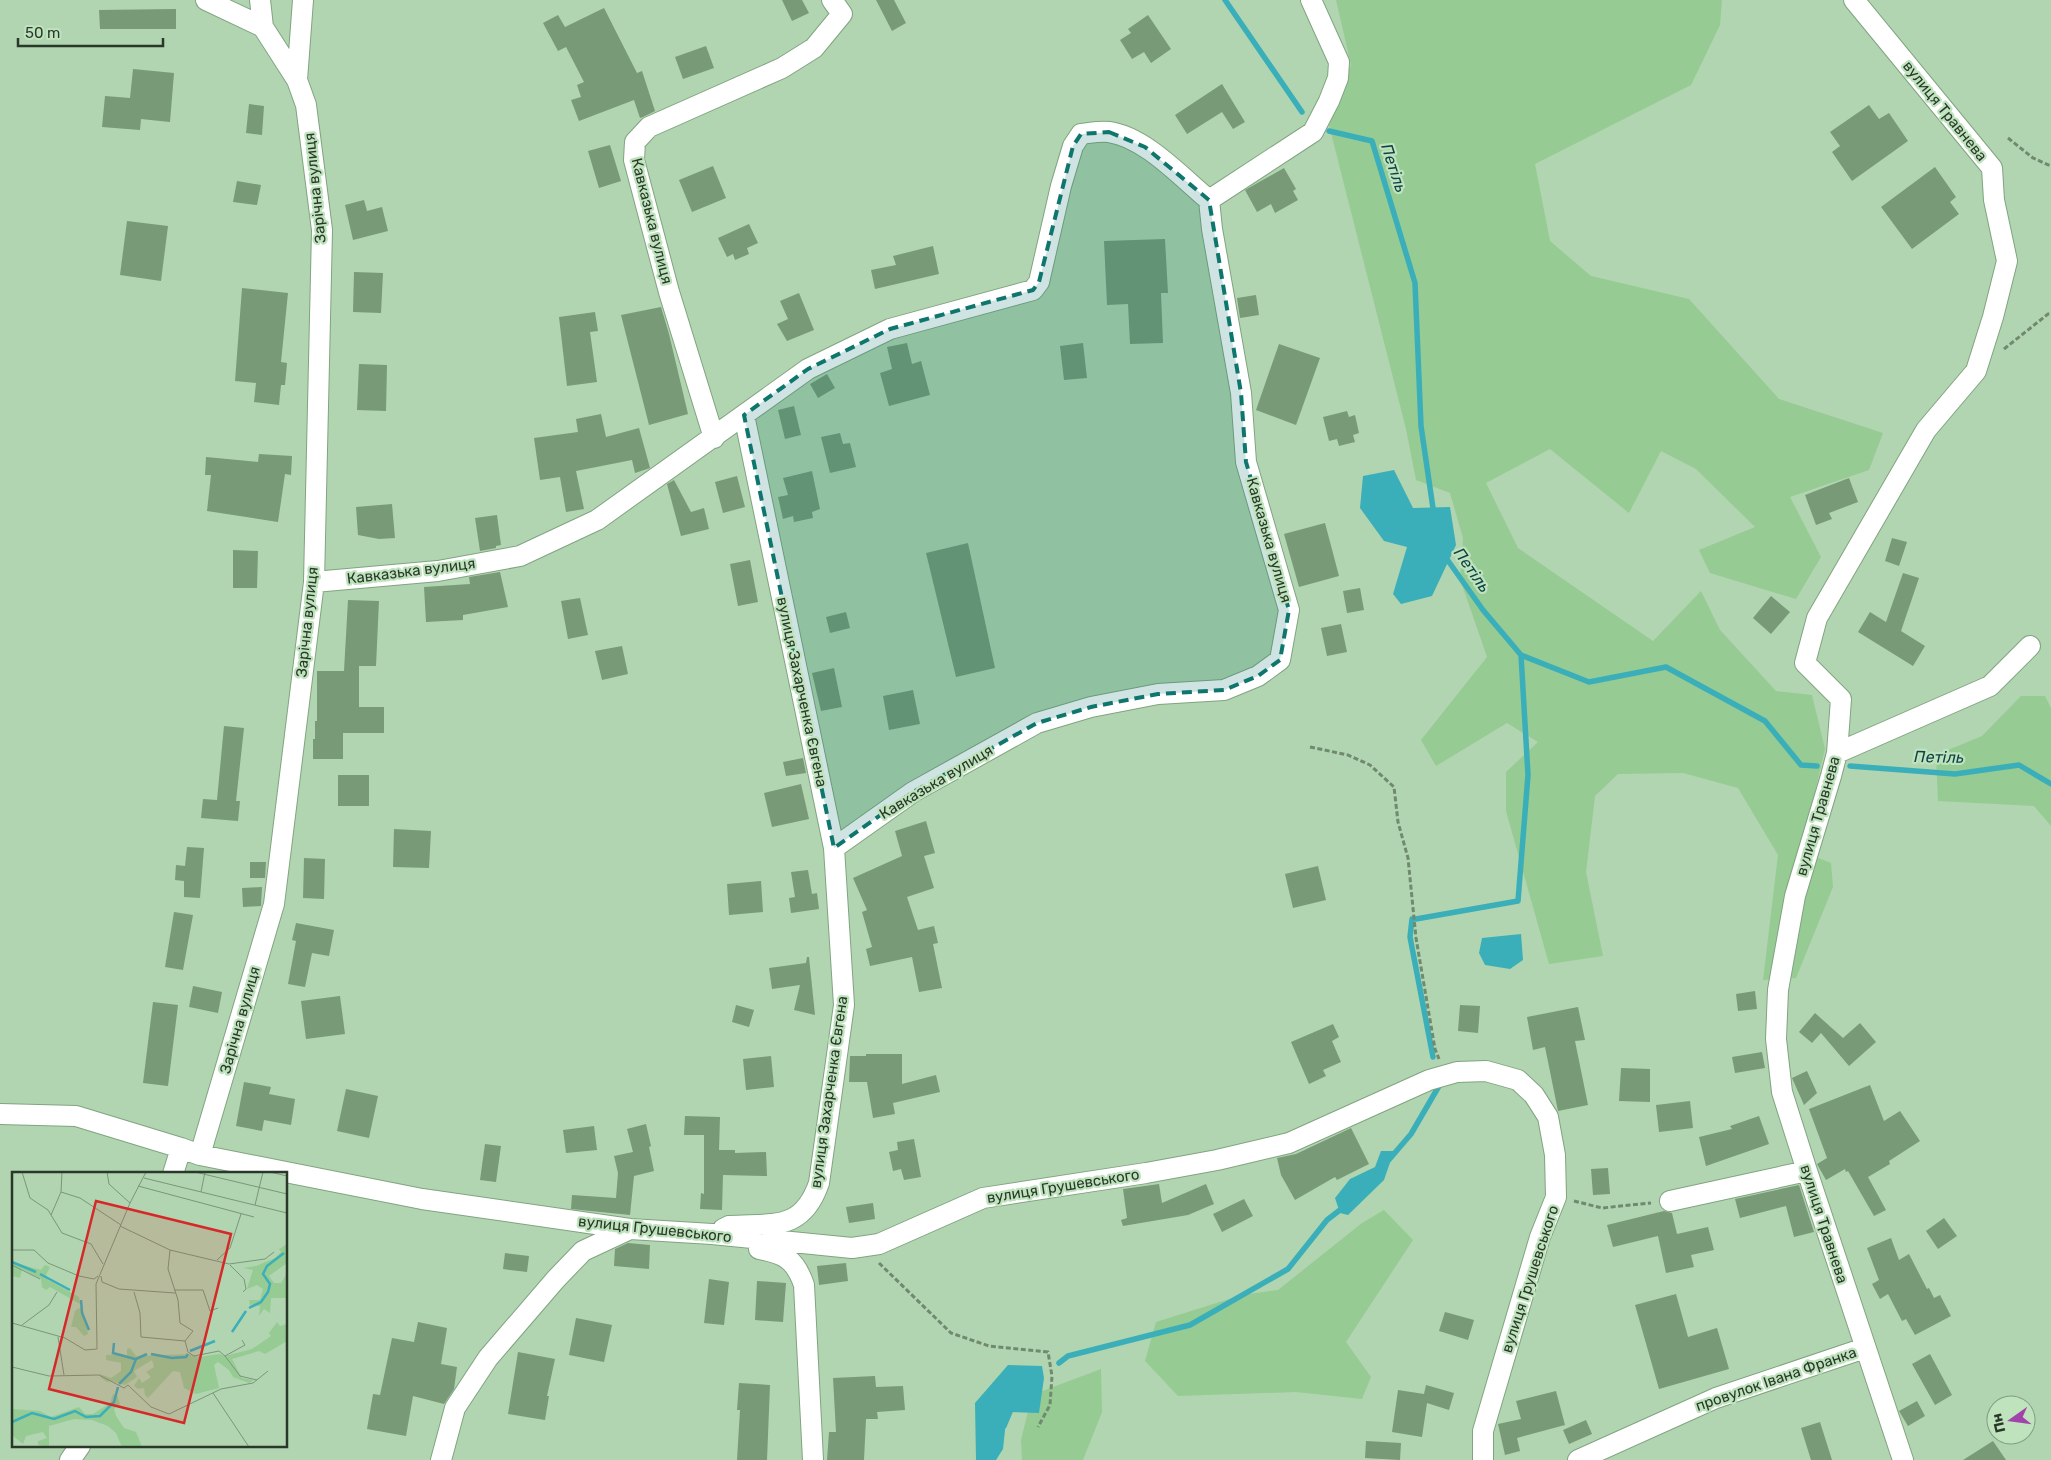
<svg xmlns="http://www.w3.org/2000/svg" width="2051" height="1460" viewBox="0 0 2051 1460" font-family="Rubik,sans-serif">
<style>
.green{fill:#96cb94}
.water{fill:#3bafb9}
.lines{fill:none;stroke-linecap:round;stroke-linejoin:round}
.stream{stroke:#3bafb9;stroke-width:5.5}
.building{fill:#789a77}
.minor-casing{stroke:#81a480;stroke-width:22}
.path{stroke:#70896f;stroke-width:3;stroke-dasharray:5 2.5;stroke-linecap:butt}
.minor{stroke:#fff;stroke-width:20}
.marked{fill:#0f766e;fill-opacity:0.2;stroke:#0f766e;stroke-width:4;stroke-dasharray:10 6;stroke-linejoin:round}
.labels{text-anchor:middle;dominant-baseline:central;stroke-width:4.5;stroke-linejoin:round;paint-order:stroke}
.street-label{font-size:15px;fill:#2a3829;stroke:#bee3bd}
.water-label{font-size:16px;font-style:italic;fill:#0e4247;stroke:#bee3bd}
.inset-river{fill:none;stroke:#3bafb9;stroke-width:2.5}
.inset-road{fill:none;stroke:#7b967a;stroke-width:1}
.view{fill:#d62828;fill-opacity:0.15;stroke:#d62828;stroke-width:2.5}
.inset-edge{fill:none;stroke:#2a3829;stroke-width:2.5}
</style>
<rect width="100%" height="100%" fill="#b1d5b0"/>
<!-- green -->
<path class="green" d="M1336,0H1722L1720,25L1691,85L1535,164L1550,241L1591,276L1689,299L1779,399L1883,433L1869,470L1790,497L1821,557L1796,599L1710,573L1699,550L1755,527L1696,469L1661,451L1629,513L1550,449L1486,483L1518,548L1653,641L1701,591L1720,630L1776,691L1812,695L1825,749L1801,851L1831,863L1833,887L1796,978L1763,980L1778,855L1738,788L1683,773L1618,774L1595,796L1586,872L1603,956L1549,964L1506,811V772L1538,742L1507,723L1436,766L1421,740L1487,657L1460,579L1463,538L1450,493L1416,480L1406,429L1328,121L1351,65Z
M2021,696H2045L2051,708V826L2034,806L1938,801L1936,755L1982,736Z
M1384,1210L1413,1240L1346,1342L1371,1377L1362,1399L1296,1392L1178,1396L1145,1361L1156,1322L1242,1295L1278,1290L1362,1223Z
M1101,1369L1102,1412L1083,1460H1022L1021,1440L1032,1395Z"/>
<!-- water -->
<path class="water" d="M1394,470L1413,508L1450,507L1456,545L1432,596L1401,604L1393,594L1407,547L1384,541L1360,508L1363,476Z
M1521,934L1523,960L1510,969L1485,965L1479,953L1482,938Z
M1381,1151H1394L1384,1180L1348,1215L1340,1213L1335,1198L1350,1179L1375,1167Z
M1008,1365L1042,1366L1044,1378L1039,1413L1007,1412L1003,1449L996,1460H976L975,1403Z"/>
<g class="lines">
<!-- stream -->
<path class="stream" d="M1225,0L1302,112
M1329,131L1372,141L1415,283L1421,426L1434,515
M1444,555L1483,610L1521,655L1589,682L1666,667L1765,721L1801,765L1817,766
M1850,766L1955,774L2019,765L2051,784
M1412,919L1410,937L1433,1057
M1416,919L1518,901L1528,775L1521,655
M1387,1162L1411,1134L1439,1086
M1059,1363L1068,1356L1190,1325L1288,1269L1327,1220L1345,1206
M1004,1426L1012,1407"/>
</g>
<!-- building -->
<path class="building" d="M782,0H802L809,13L792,21Z
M876,0H894L906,23L892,31Z
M604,8L637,73L642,71L655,111L643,117L640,118L634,100L579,121L571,100L581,97L577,85L584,82L566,47L558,51L543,23L558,15L565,27Z
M176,9V29H100L99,10Z
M1148,15L1171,49L1151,63L1144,52L1132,59L1120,40L1131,33L1128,29Z
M706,46L714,68L683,79L675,57Z
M133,69L174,73L170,122L141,119L140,130L102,127L105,96L130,98Z
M1222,84L1245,122L1233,129L1222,112L1187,134L1175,115Z
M249,104L264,106L262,135L246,133Z
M1869,105L1879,119L1889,113L1908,141L1852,181L1832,152L1840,146L1830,132Z
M610,145L621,181L599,188L588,151Z
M713,166L726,198L692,212L679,180Z
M1935,167L1956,197L1950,202L1959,214L1912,249L1881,207Z
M1284,168L1296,189L1293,191L1298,200L1275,213L1271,204L1257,212L1245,190Z
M237,181L261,185L257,205L233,202Z
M364,200L367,211L382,207L388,231L353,240L345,205Z
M127,221L168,226L161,281L120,275Z
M749,224L758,243L747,248L749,254L735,260L733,254L727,257L718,238Z
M1165,239L1168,293H1161L1163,343L1130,344L1128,304L1107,305L1104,241Z
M933,246L939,274L875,289L871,270L896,265L893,256Z
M354,272L383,273L381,313L353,312Z
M242,288L288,293L281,362L287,363L285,385H281L279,405L254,402L256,383L235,381Z
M799,293L814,330L787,341L777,324L788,319L780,301Z
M1256,295L1259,315L1240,318L1237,298Z
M661,307L669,334L688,414L649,425L621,315Z
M595,312L598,331L590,332L597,382L567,386L559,317Z
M907,343L912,364L921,361L930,395L889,406L880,373L892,369L887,347Z
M1083,343L1087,378L1064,380L1060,346Z
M1279,344L1320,358L1296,425L1256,410Z
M359,364L387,365L386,411L357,410Z
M827,374L835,388L818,398L810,384Z
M794,406L801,435L785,439L778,410Z
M1347,411L1349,417L1355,415L1359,433L1353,435L1355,442L1339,446L1337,439L1329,441L1323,417Z
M601,414L606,437L639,428L650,468L635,473L632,460L576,471L584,509L566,512L560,477L540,480L534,438L578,432L576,419Z
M840,433L843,444L850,443L856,467L830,473L821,437Z
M259,454L292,456L291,475L285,474L278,522L207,511L211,475H205L206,457L258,462Z
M812,471L820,509L812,512L813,518L794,522L793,516L783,519L778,497L788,495L783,478Z
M737,476L745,507L723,513L715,482Z
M1849,478L1858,502L1829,513L1832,519L1816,525L1805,495Z
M674,480L691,512L704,508L709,529L681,536L667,484Z
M392,504L395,538L379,539L358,535L356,507Z
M497,515L501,545L496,546V548L480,551L475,518Z
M1325,523L1339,576L1299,587L1284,534Z
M1892,538L1907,542L1899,566L1885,561Z
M968,543L995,668L956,677L926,553Z
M233,550L258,551L257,588H233Z
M750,560L758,602L738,606L730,564Z
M500,572L508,607L463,615V620L426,622L424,587L470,584L469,577Z
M1903,573L1919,578L1901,631L1925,646L1913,666L1858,632L1870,612L1886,622Z
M1360,588L1364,610L1347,613L1343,591Z
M1771,596L1790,612L1771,634L1753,618Z
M580,598L588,635L568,639L561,601Z
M348,600L379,601L376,666H359V707H384V733H343V759H313V739H315V721H317V671H344Z
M846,612L850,628L830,633L826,617Z
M1341,624L1347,652L1327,656L1321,628Z
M622,646L628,674L602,680L595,651Z
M834,668L842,707L821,711L812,673Z
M913,690L920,724L889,730L883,696Z
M224,726L244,728L236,801H240L238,821L201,818L203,799L217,800Z
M803,758L806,773L786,776L783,762Z
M338,775H369V806H338Z
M801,784L809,819L772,827L764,793Z
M926,821L935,853L924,856L934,888L907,897L918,930L934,926L938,943L933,944L942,988L919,992L912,957L870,966L866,949L872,947L862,912L867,910L853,878L902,856L895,831Z
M394,829L431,831L429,868L393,867Z
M187,847L204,848L200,898L184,897V881L175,880L176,865L185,866Z
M304,858L325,859L324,899L303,898Z
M250,862H266L265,878H250Z
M1318,866L1326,900L1293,908L1285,874Z
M808,870L812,894L817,893L819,909L791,913L789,898L795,897L791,872Z
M761,881L763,912L729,915L727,884Z
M262,887L261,906L243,907L242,888Z
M174,912L193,915L183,970L165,967Z
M296,923L334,930L329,956L312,953L305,987L288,984L296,941L292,940Z
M807,957H809L815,1015L794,1010L800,985L772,989L769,968L806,963Z
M193,986L222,992L218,1013L189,1007Z
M1755,991L1757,1009L1738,1011L1736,994Z
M340,996L345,1034L306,1039L301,1001Z
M153,1002L178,1005L168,1086L143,1083Z
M736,1005L754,1010L749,1027L732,1022Z
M1460,1005L1480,1006L1478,1033L1458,1031Z
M1578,1007L1585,1040L1575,1041L1588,1105L1558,1111L1545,1047L1533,1050L1527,1017Z
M1815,1013L1843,1038L1860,1023L1876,1042L1849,1066L1821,1033L1812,1043L1799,1032Z
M1333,1024L1339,1037L1332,1041L1341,1062L1323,1070L1326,1076L1309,1084L1291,1042Z
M1762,1052L1765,1068L1735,1073L1732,1057Z
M866,1054H902V1084L936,1075L940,1092L893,1103L895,1114L873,1118L867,1082H849L850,1056H866Z
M771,1056L774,1087L746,1090L743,1059Z
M1621,1068L1650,1069V1102L1619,1101Z
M1807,1071L1817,1093L1804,1105L1792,1078Z
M244,1082L271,1087L269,1094L295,1099L291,1125L264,1120L262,1131L236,1126Z
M1870,1085L1884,1121L1900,1111L1920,1141L1889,1161L1890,1164L1868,1177L1886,1210L1874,1216L1848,1171L1846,1172L1845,1169L1826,1180L1817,1164L1827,1158L1809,1109Z
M346,1089L378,1096L369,1138L337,1131Z
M1690,1101L1693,1128L1659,1132L1656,1105Z
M685,1116L720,1117L719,1150H735V1153L766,1152L767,1176L723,1175L722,1210L700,1209L701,1193L704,1194V1135H684Z
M1759,1116L1769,1144L1706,1166L1699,1137L1732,1129L1730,1126Z
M646,1124L651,1146L649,1147L654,1171L634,1176L630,1215L571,1209L572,1195L616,1198L618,1173L614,1156L633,1152L627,1129Z
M594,1126L597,1150L566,1153L563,1130Z
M1351,1128L1369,1164L1337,1180L1335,1177L1295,1200L1281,1175L1277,1158L1296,1154Z
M914,1139L921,1177L904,1180L901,1169L893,1171L889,1152L898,1150L897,1142Z
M485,1144L501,1146L496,1182L480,1180Z
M1608,1168L1610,1194L1593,1195L1591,1169Z
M1159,1184L1162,1203L1206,1184L1214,1204L1188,1215L1123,1226L1121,1220L1127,1218L1123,1189Z
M1799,1185L1814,1232L1794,1237L1786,1206L1740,1218L1735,1199Z
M1244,1199L1253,1216L1222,1232L1213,1214Z
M873,1203L875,1219L849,1223L846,1207Z
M1664,1211L1672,1213L1677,1234L1708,1227L1714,1250L1691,1255L1694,1267L1666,1273L1658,1236L1613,1247L1607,1225Z
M1944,1218L1957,1236L1938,1249L1926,1231Z
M1891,1238L1899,1260L1909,1254L1927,1289L1929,1288L1934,1298L1940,1295L1951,1316L1915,1335L1906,1319L1902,1321L1888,1294L1880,1299L1872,1284L1879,1280L1867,1248Z
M628,1243L650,1245L649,1269L614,1266L615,1249Z
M505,1253L529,1256L527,1272L503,1269Z
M846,1263L848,1281L819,1285L817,1266Z
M709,1279L729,1282L724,1325L704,1323Z
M757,1281L786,1283L783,1322L755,1320Z
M1676,1294L1688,1337L1717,1328L1729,1369L1659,1389L1635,1305Z
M1445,1312L1474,1320L1468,1340L1439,1331Z
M576,1318L612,1325L604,1362L569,1355Z
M418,1322L447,1328L441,1364L457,1367L454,1389L444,1404L413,1396L406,1436L367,1429L373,1394L380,1395L392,1338L414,1342Z
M518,1352L555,1359L547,1396H549L545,1420L508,1414Z
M1930,1354L1952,1395L1935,1405L1912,1364Z
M875,1376L876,1387L903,1386L905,1410L877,1412L878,1419H866L864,1460H827L829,1432H836L833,1378Z
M739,1383L770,1385L767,1460H737L740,1410H737Z
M1426,1385L1454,1393L1449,1410L1427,1403L1422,1437L1392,1432L1398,1390L1424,1394Z
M1556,1391L1565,1425L1517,1438L1520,1451L1505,1455L1498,1424L1521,1419L1516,1401Z
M1917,1401L1925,1416L1908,1426L1899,1411Z
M1586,1420L1592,1434L1569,1444L1563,1430Z
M1820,1422L1832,1460H1811L1801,1428Z
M1366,1441L1401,1443L1400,1460L1365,1458Z
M1993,1441L2006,1460H1963Z"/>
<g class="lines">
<defs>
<path id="minor" d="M206,0L263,27L297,80
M260,0L263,27
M1854,0L1992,168L1994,200L2007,261L1993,317L1976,371L1926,430L1817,618L1805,663L1841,699L1837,753L1831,776L1795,896L1778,990L1776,1039L1782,1092L1807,1171L1903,1460
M714,438L669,292L634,160L635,142L649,127L782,68L814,48L842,14L832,0
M314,582L438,571L520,556L597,520L808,369L890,329L1033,290L1039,282L1061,186L1073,146L1081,134C1090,133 1100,131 1109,132C1145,137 1181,177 1209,200
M1837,753L1990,686L2030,646
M834,848L913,792L1037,723L1091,707L1158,694L1224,690L1258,676L1280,660L1289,610L1246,462L1241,393L1212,229L1209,200L1313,132L1329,101L1338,78L1339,62L1311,0
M0,1114L76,1116L181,1148L200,1155L422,1199L630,1229L712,1234L852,1248L879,1244L983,1198L1146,1173L1217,1160L1289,1143L1429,1080L1457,1072L1486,1071L1518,1080L1534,1095L1548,1117L1555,1155L1556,1197L1540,1237L1483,1431V1460
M200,1155L274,904L314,582L322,230L306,105L297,80L303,0
M173,1174L181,1148
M1670,1201L1807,1171
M723,1229L729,1226C773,1223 802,1232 819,1183L844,1005L834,848L744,415
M759,1249C785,1254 795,1259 804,1285L813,1460
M70,1460L80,1446
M441,1460L455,1408L488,1358L556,1279L583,1251L630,1229
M1578,1460L1716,1398L1865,1348"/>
</defs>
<!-- minor casing -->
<use href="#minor" class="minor-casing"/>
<!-- path -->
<path class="path" d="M2008,138L2033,158L2051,166
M2004,349L2048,314H2051
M1310,747L1348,755L1370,765L1394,787L1398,822L1408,858L1416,938L1435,1049L1439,1059
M1574,1201L1602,1208L1651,1203
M879,1263L951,1333L989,1346L1048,1352L1052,1376L1050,1405L1038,1427"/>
<!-- minor -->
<use href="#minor" class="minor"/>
</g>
<!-- marked area -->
<path class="marked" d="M1109,132L1145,147L1209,200L1241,393L1246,462L1289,610L1280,660L1258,676L1224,690L1158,694L1091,707L1037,723L913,792L834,848L744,415L808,369L890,329L1033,290L1039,282L1073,146L1081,134Z"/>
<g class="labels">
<!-- street labels -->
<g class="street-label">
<text transform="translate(1945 111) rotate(51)">вулиця Травнева</text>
<text transform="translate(315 188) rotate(-96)">Зарічна вулиця</text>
<text transform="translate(652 221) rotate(76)">Кавказька вулиця</text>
<text transform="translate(1269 540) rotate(74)">Кавказька вулиця</text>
<text transform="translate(411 571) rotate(-7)">Кавказька вулиця</text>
<text transform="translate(307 622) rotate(-84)">Зарічна вулиця</text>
<text transform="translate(802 692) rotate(78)">вулиця Захарченка Євгена</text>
<text transform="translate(936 782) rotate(-31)">Кавказька вулиця</text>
<text transform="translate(1818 816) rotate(-74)">вулиця Травнева</text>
<text transform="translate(240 1020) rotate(-74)">Зарічна вулиця</text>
<text transform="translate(829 1092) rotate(-82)">вулиця Захарченка Євгена</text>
<text transform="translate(1063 1186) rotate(-9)">вулиця Грушевського</text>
<text transform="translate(1824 1224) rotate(72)">вулиця Травнева</text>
<text transform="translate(655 1229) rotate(6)">вулиця Грушевського</text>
<text transform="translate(1530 1279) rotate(-72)">вулиця Грушевського</text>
<text transform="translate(1776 1379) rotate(-19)">провулок Івана Франка</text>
</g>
<!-- water labels -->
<g class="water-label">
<text transform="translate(1394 168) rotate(72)">Петіль</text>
<text transform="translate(1472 570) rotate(55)">Петіль</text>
<text transform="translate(1939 757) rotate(1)">Петіль</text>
</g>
</g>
<!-- overview -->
<g transform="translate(12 1172)">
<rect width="275" height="275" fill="#b1d5b0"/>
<path d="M275,72V91L257,104L262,111H269L275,101V126H259L258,141L252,137L247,144L248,134H238L237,128H248L251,117L245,113L235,117L241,98L231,96L244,94L263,86L269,80L267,77ZM0,90L29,98L33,93L38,95L34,103L36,108L67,125L68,132L38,115L34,118L30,115L29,107L10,97L8,106L1,104ZM67,136L71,138L76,162L72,164L64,155H59L63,139ZM265,150L268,154L275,152V169L253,182L247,179L220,187L230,206L242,208L237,211L221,205L217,198L206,190L202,193L207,216L184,222L172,216L168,200L161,199L136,226L133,223L132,216L126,217L122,214L127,206L130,211L139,205L134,200L142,195L140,188L122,199L125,205L113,213L99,209L95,210L88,205V202L99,206L109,199V191L94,188V183L110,182L115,186V177L118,176L124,184L177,182L188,185L207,182L213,184L240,177L259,164L257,161ZM101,222L105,223L108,232L102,237L104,244L112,256L124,260L130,275H110L104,261L96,254L80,248L62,247L37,254V275L26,273V269L35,266L31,260L14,264L11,272L0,263V237L28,239L39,245L67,235L73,242H81L98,231Z" fill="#96cb94"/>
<path class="inset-river" d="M0,90L24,100M28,102L58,118M69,128L70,141L77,158M237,136L249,130L256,120L258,112L251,102L255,94L272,81M220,160L234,139M102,171L101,181L123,187M178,179L203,169M139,182L160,186L174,185L176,182M107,212L119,200L124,187L135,182M0,250L20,241L42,247L63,239L74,245L88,244L102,230L106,215"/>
<path class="inset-road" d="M10,0L18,26L36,38L50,61L79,72L91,92M183,0L275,22M258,0L275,4M132,6L275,41M126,14L242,45M49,20L68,26L109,53M189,20L193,0M118,31L134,0M243,33L251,0M39,43L49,20L50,0M108,54L158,78L217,92L253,87L262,80M0,78H22L36,91L67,104L82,107L86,104M158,78L156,97L166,128L168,151L181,159L173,169M205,88L218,76L229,42M0,93L28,107M218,93L232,107L234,117L231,120M89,104L90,110L107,117L163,121M162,118H191L198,139L206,136M122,120L128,141L129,165L173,169L176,180L182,184L207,179L213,184L233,173L230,168M0,151L53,166L73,178L85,177L84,112L118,31L97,12L95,0M10,153L37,133L45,120M46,165L52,203M213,184L228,204L245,208M0,195L37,204L87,203L112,216L116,213L139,235L157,242L209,217L241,211L256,199M201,221L237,275"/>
<path class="view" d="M84,29L219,62L172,251L37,217Z"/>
<rect width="275" height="275" class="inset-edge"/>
</g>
<!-- north arrow -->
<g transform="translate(2011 1420) rotate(256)"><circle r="24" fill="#bee3bd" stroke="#839f82"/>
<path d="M0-4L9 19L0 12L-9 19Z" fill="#a243ab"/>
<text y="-8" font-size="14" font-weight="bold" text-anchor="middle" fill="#2a3829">Пн</text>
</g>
<!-- scale -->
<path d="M18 38v8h145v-8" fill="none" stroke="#2a3829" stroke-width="2.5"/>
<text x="25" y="38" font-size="15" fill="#2a3829" stroke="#bee3bd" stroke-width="4" paint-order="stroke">50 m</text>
</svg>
